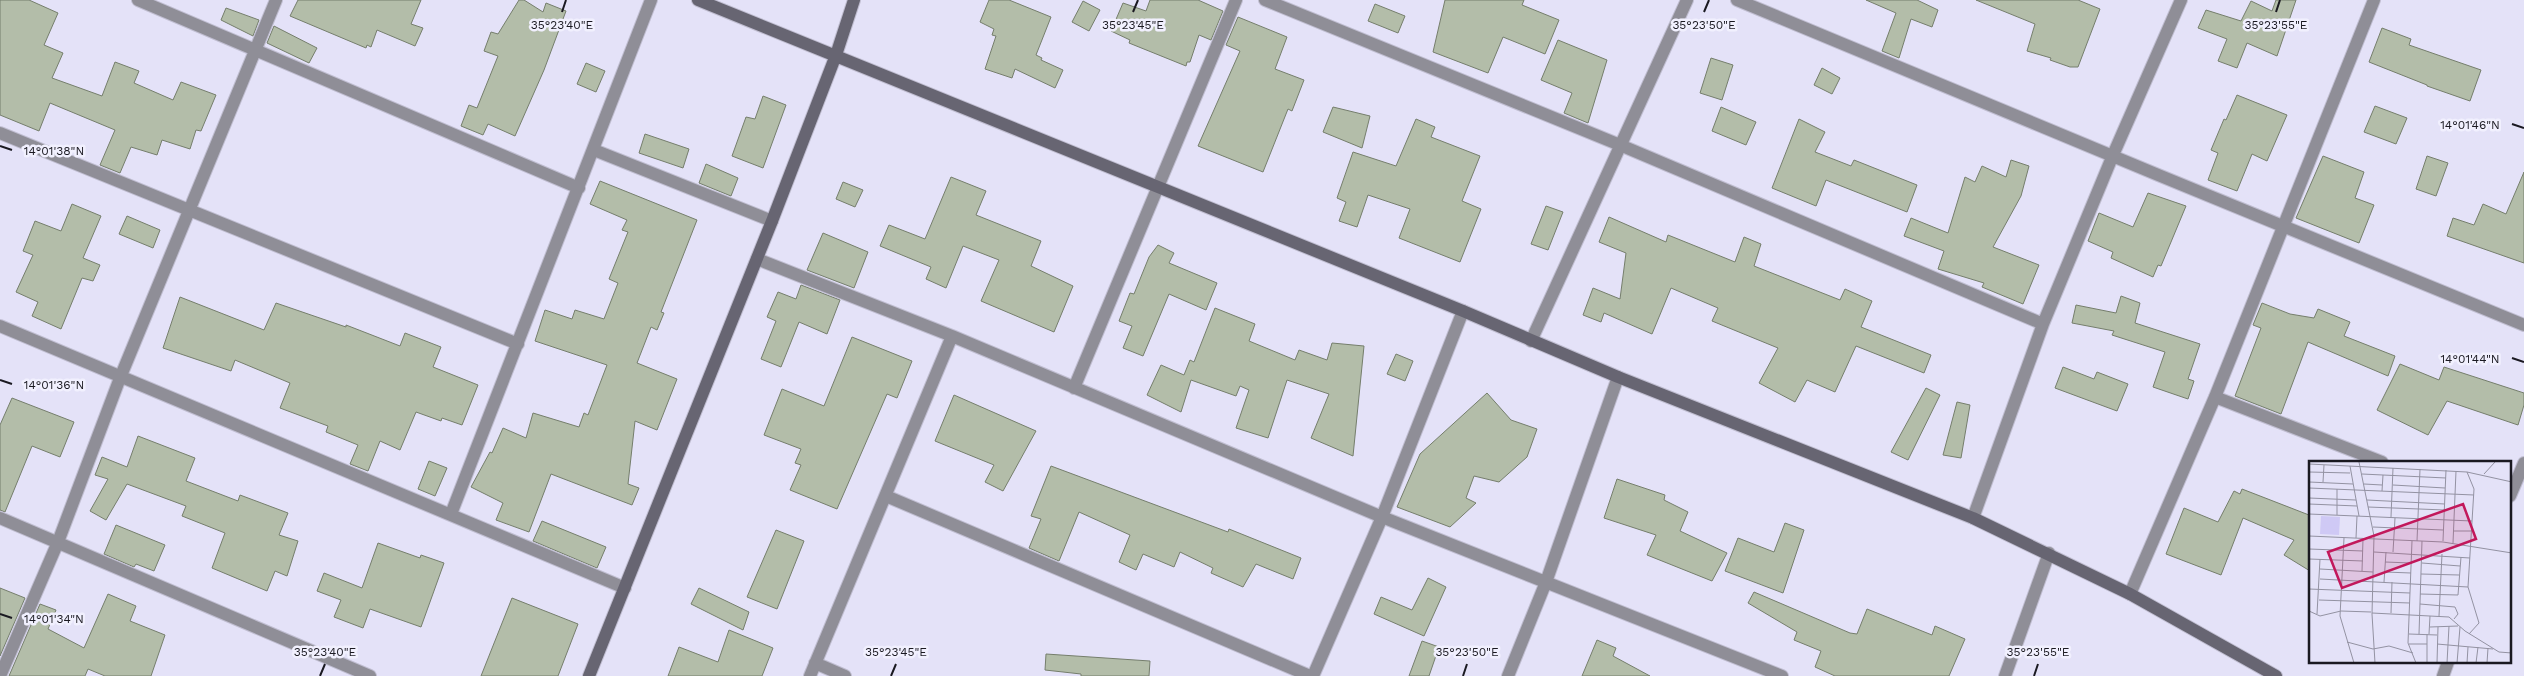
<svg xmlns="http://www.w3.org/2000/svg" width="2524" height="676" viewBox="0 0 2524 676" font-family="'Work Sans',sans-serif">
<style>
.building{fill:#b3bda9;stroke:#757e6c}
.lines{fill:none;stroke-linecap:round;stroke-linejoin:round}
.street-casing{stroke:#c0bed1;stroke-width:14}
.secondary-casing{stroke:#c0bed1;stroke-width:14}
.street{stroke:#8f8e97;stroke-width:12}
.secondary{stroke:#676572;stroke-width:12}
.ticks{fill:none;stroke:#1a1921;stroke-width:2}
.inset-road{fill:none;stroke:#9392a2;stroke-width:1}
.view{fill:#c2185b;fill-opacity:0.15;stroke:#c2185b;stroke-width:2.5}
.inset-edge{fill:none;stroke:#1a1921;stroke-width:2.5}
.ticks-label{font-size:12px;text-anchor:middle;fill:#1a1921;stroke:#f1f0fe;stroke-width:5;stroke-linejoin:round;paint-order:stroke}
</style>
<rect width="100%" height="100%" fill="#e4e2f8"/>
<!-- building -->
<path class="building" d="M0,0H29L58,13L44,45L63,53L52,78L102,96L115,62L139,71L134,83L173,100L181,82L216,95L201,131L196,130L190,149L162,140L157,155L131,147L120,173L100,165L115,130L50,103L39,131L0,115Z
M298,0H421L411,24L423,28L415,46L377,30L371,47L367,45L366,48L290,16Z
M519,0H524L543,12L546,3L566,11L544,70L515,136L488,124L483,135L461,126L469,105L477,108L498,56L484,51L491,32L498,34Z
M989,0H1009L1051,17L1036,55L1042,58L1041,60L1063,70L1055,88L1015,69L1012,78L985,69L996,36L992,35L994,29L980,22Z
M1150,0H1198L1223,11L1211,40L1199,35L1190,62H1187L1186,66L1129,43L1130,40L1111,31L1123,3L1146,11Z
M1445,0H1524L1522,5L1559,20L1545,54L1503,37L1488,73L1433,52Z
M1866,0H1917L1938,10L1932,27L1911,19L1899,58L1882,51L1896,13Z
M1976,0H2078L2100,9L2078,67H2070L2050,60L2051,58L2027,51L2035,24Z
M2276,0H2296L2277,56L2247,43L2237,68L2218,61L2227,39L2198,28L2206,10L2241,21L2251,1L2272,11Z
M1083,1L1100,10L1089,31L1072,22Z
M1375,4L1405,16L1398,33L1368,21Z
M226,8L259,20L253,36L221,20Z
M1238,17L1287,37L1275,69L1304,80L1292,111L1288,109L1263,172L1198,146L1240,51L1226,45Z
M274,26L317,48L309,63L267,43Z
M2382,28L2411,39L2409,45L2481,70L2470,101L2427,86V85L2369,62Z
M1558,40L1607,60L1588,123L1564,113L1572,93L1541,80Z
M1711,58L1733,65L1722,100L1700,93Z
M586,63L605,71L596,92L577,84Z
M1822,68L1840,78L1832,94L1814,85Z
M2237,95L2287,115L2267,161L2252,154L2237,191L2208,180L2218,153L2211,150L2224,119L2226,120Z
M763,96L786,105L763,168L732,156L746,117L755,119Z
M2375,106L2407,118L2396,144L2364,132Z
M1333,107L1370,116L1362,148L1323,132Z
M1721,107L1756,122L1746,145L1712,131Z
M1416,119L1435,127L1431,137L1480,156L1462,201L1481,209L1460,262L1399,238L1410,209L1368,195L1357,227L1339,221L1346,202L1337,198L1353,152L1396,166Z
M1799,119L1825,132L1815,152L1851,166L1854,160L1917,185L1907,212L1826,180L1816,206L1772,188Z
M645,134L689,149L683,168L639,153Z
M2323,156L2364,172L2355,198L2374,205L2359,243L2296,218Z
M2427,156L2448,163L2436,196L2416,189Z
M2011,160L2029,166L2021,196L1993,247L2039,265L2023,304L1982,287L1984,283L1938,269L1944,251L1904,236L1911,218L1948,233L1965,177L1975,182L1982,166L2006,177Z
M706,164L738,178L731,196L699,183Z
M2524,172V263L2447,236L2453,218L2474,225L2483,204L2506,214Z
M951,177L986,191L976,215L1041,241L1031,266L1073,286L1054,332L981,301L999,260L963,246L946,288L926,279L931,267L880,246L889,225L925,239Z
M600,181L697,220L661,312L664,313L657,330L651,327L637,363L677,379L657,430L635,421L628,484L639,488L632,505L551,474L529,532L496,520L503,503L471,487L490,452L492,453L503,428L526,438L533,413L579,427L584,413L588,415L607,365L535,341L545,310L572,319L575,310L604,319L618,283L609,279L628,232L622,230L627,220L590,204Z
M843,182L863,190L855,207L836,199Z
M2148,193L2186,206L2161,266L2158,265L2153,277L2111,258L2113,252L2088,241L2099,213L2133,227Z
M72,204L101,216L83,258L100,265L93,281L82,278L61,329L32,316L38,302L16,292L33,255L23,251L35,221L61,231Z
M1546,206L1563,212L1548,250L1531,244Z
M127,216L160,230L153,248L119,234Z
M1609,217L1666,242L1668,235L1735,262L1744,237L1761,244L1754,266L1840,300L1845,289L1872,301L1861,327L1931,355L1924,373L1856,346L1835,392L1807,380L1795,402L1759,383L1778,348L1712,321L1718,308L1671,288L1652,334L1604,313L1601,322L1583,315L1593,288L1620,299L1626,253L1599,242Z
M823,233L868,252L854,288L807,270Z
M1158,245L1174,253L1169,263L1217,283L1206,310L1169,294L1143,356L1123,348L1132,326L1119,321L1130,293L1134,294L1149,257Z
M801,285L840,300L827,334L799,322L781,367L761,359L776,321L767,317L778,292L796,299Z
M2121,296L2140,303L2135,323L2200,344L2188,379L2194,381L2188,399L2153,387L2165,352L2112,335L2114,331L2072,323L2076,305L2116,313Z
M180,297L264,330L276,303L346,327V325L400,346L405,333L441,347L433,367L478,385L462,425L442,418L441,421L416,412L400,450L380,441L368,471L350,464L358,445L326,432L328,426L280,408L290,383L235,360L231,371L163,348Z
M2262,303L2290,314L2314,318L2318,309L2350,322L2344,336L2395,356L2388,376L2308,342L2281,414L2235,396L2261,328L2253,325Z
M1215,308L1255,324L1249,341L1295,360L1299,350L1327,360L1332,343L1364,346L1353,456L1311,438L1329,394L1287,380L1268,438L1236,428L1249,390L1240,386L1236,396L1191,380L1181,412L1147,395L1161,365L1184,375L1190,360L1194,362Z
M852,337L912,361L897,398L887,394L837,509L790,490L801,465L795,463L801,449L764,435L782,389L824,406Z
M1396,354L1413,361L1405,381L1387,374Z
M2400,364L2439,380L2444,367L2524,393V405L2518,425L2447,401L2428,435L2377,410Z
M2063,367L2094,379L2097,372L2128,384L2117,411L2055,388Z
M1926,388L1940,395L1908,460L1891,452Z
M1487,393L1511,420L1537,429L1527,457L1499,482L1474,476L1466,498L1476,503L1450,527L1397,507L1420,454Z
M954,395L1036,431L1003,491L985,482L994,465L935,441Z
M12,398L74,422L60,457L32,446L5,512L0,510V425Z
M1957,402L1970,405L1961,458L1943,455Z
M138,436L195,458L186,481L238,501L240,495L288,513L279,535L298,541L287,576L275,571L267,591L212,568L225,533L182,516L186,506L127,484L106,520L90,511L108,479L95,475L102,457L127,467Z
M429,461L447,468L435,496L418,489Z
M1051,466L1228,532L1229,529L1301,558L1293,579L1256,564L1243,587L1211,573L1213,568L1180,552L1174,567L1143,554L1136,570L1119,562L1130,535L1079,512L1059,561L1029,548L1041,519L1031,516Z
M1617,479L1665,495L1664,500L1688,512L1680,531L1727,553L1712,581L1647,555L1656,535L1604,518Z
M2242,489L2309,515L2310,513V571L2284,555L2294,540L2243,518L2221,575L2166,554L2184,508L2218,522L2234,491L2240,494Z
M542,521L606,547L597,568L533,541Z
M1785,523L1804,530L1783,593L1725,571L1738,538L1774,552Z
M116,525L165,545L154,571L136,564L134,567L104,554Z
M776,530L804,541L777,609L747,597Z
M378,543L420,558L421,555L444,563L421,627L370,609L363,628L334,617L341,600L317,591L324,573L362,588Z
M1428,578L1446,587L1424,636L1374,614L1381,597L1412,610Z
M0,588L25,598L0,656Z
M699,588L749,612L743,630L691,604Z
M1754,592L1850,633L1857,634L1867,609L1932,635L1935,626L1965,639L1949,676H1835L1815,667L1821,651L1794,640L1797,632L1748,603Z
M108,594L136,606L130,621L165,635L151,676H105L88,669L85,676H9L40,604L56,610L48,629L84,648Z
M512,598L578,624L558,676H481Z
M729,630L773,648L762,676H668L679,647L718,662Z
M1597,640L1616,648L1613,656L1650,676H1582Z
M1422,641L1439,647L1429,676H1409Z
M1046,654L1150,661L1149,676H1081V674L1045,670Z"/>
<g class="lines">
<defs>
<path id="street" d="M138,0L579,188
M1265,0L1620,145L2043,324
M1737,0C1999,108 2261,219 2524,325
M0,133L518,344
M594,150L772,221
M757,259L952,336L1382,517L1782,676
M0,326L625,588
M1531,341L1687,0
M1074,388L1236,0
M2215,397L2382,462
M886,496L1310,676
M2510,496L2524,463
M451,514L651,0
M0,518L370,676
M1973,518L2043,324L2113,155L2181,0
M2130,594L2215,397L2374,0
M815,663L845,676
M0,676L58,542L120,378L276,0
M810,676L952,336
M1313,676L1382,517L1463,311
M1508,676L1546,582L1618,377
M2005,676L2049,553
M2443,676L2448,662"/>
<path id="secondary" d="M698,0L1463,311L1618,377L1973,518L2130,594L2276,676
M589,676L772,221L836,55L854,0"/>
</defs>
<!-- street casing -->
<use href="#street" class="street-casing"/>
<!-- secondary casing -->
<use href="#secondary" class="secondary-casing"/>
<!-- street -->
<use href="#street" class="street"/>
<!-- secondary -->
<use href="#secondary" class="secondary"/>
</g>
<!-- ticks -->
<path class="ticks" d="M562,12L566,0M1133,12L1138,0M1704,12L1709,0M2276,12L2280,0M2512,124L2524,128M0,146L12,150M2512,358L2524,362M0,380L12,384M0,614L12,618M320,676L325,664M891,676L896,664M1463,676L1467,664M2034,676L2038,664"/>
<!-- overview -->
<g transform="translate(2309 461)">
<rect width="202" height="202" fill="#e4e2f8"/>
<path d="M12,55L31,56L30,74L11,73Z" fill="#cfc9f5"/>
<path class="inset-road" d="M50,1L65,75L63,153L66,202M0,3L158,11L203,21M41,5L50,55M0,11L41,12M53,13L137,17M175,13L186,1M0,21L44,23M14,21L15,4M55,23L73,24M84,24L136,27M0,27L165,34M73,30L74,14M0,37L47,39M58,39L136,43M0,43L48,45M59,46L136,49M0,53L163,60M28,54V28M82,56L84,7M0,62V95M64,66L134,69M145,70H163M0,75L134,81L203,92M35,77L31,155L45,202M47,77L48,55M103,80L99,182L107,202M108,80L111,8M134,80L137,9M144,82L147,10M0,88L54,90M65,91L161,97M84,91L86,57M0,98L54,100M76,101L102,102M113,102L151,105M11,108L64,111M53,110L54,78M76,111L102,112M112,113L150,114M11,118L159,126L165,28L158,11M75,121L77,91M159,126L170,162L160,173M0,128L101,132M111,133L149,134L152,96M10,139L101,142M111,143L146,146L149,153L145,158M0,150L11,155L32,150L62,151M63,152L140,156L156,170L190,191L203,192M82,152L83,121M8,153L11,98M130,155L133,93M121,166L149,165M100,173L128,174M110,173L113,80M120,173L121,155M38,181L64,188L80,185L104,192M100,183H118M128,183L184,188M118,202V173M128,202L129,166M138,202L140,165M148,202L151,166M158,202L159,186M167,202L169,186M178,202L179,187"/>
<path class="view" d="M154,43L167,78L33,127L19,91Z"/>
<rect width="202" height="202" class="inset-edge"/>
</g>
<g class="ticks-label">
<text x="562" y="29">35°23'40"E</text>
<text x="1133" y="29">35°23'45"E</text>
<text x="1704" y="29">35°23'50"E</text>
<text x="2276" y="29">35°23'55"E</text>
<text x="2470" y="129">14°01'46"N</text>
<text x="54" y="155">14°01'38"N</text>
<text x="2470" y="363">14°01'44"N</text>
<text x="54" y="389">14°01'36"N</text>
<text x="54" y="623">14°01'34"N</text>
<text x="325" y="656">35°23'40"E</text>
<text x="896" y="656">35°23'45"E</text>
<text x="1467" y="656">35°23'50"E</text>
<text x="2038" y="656">35°23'55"E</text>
</g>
</svg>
